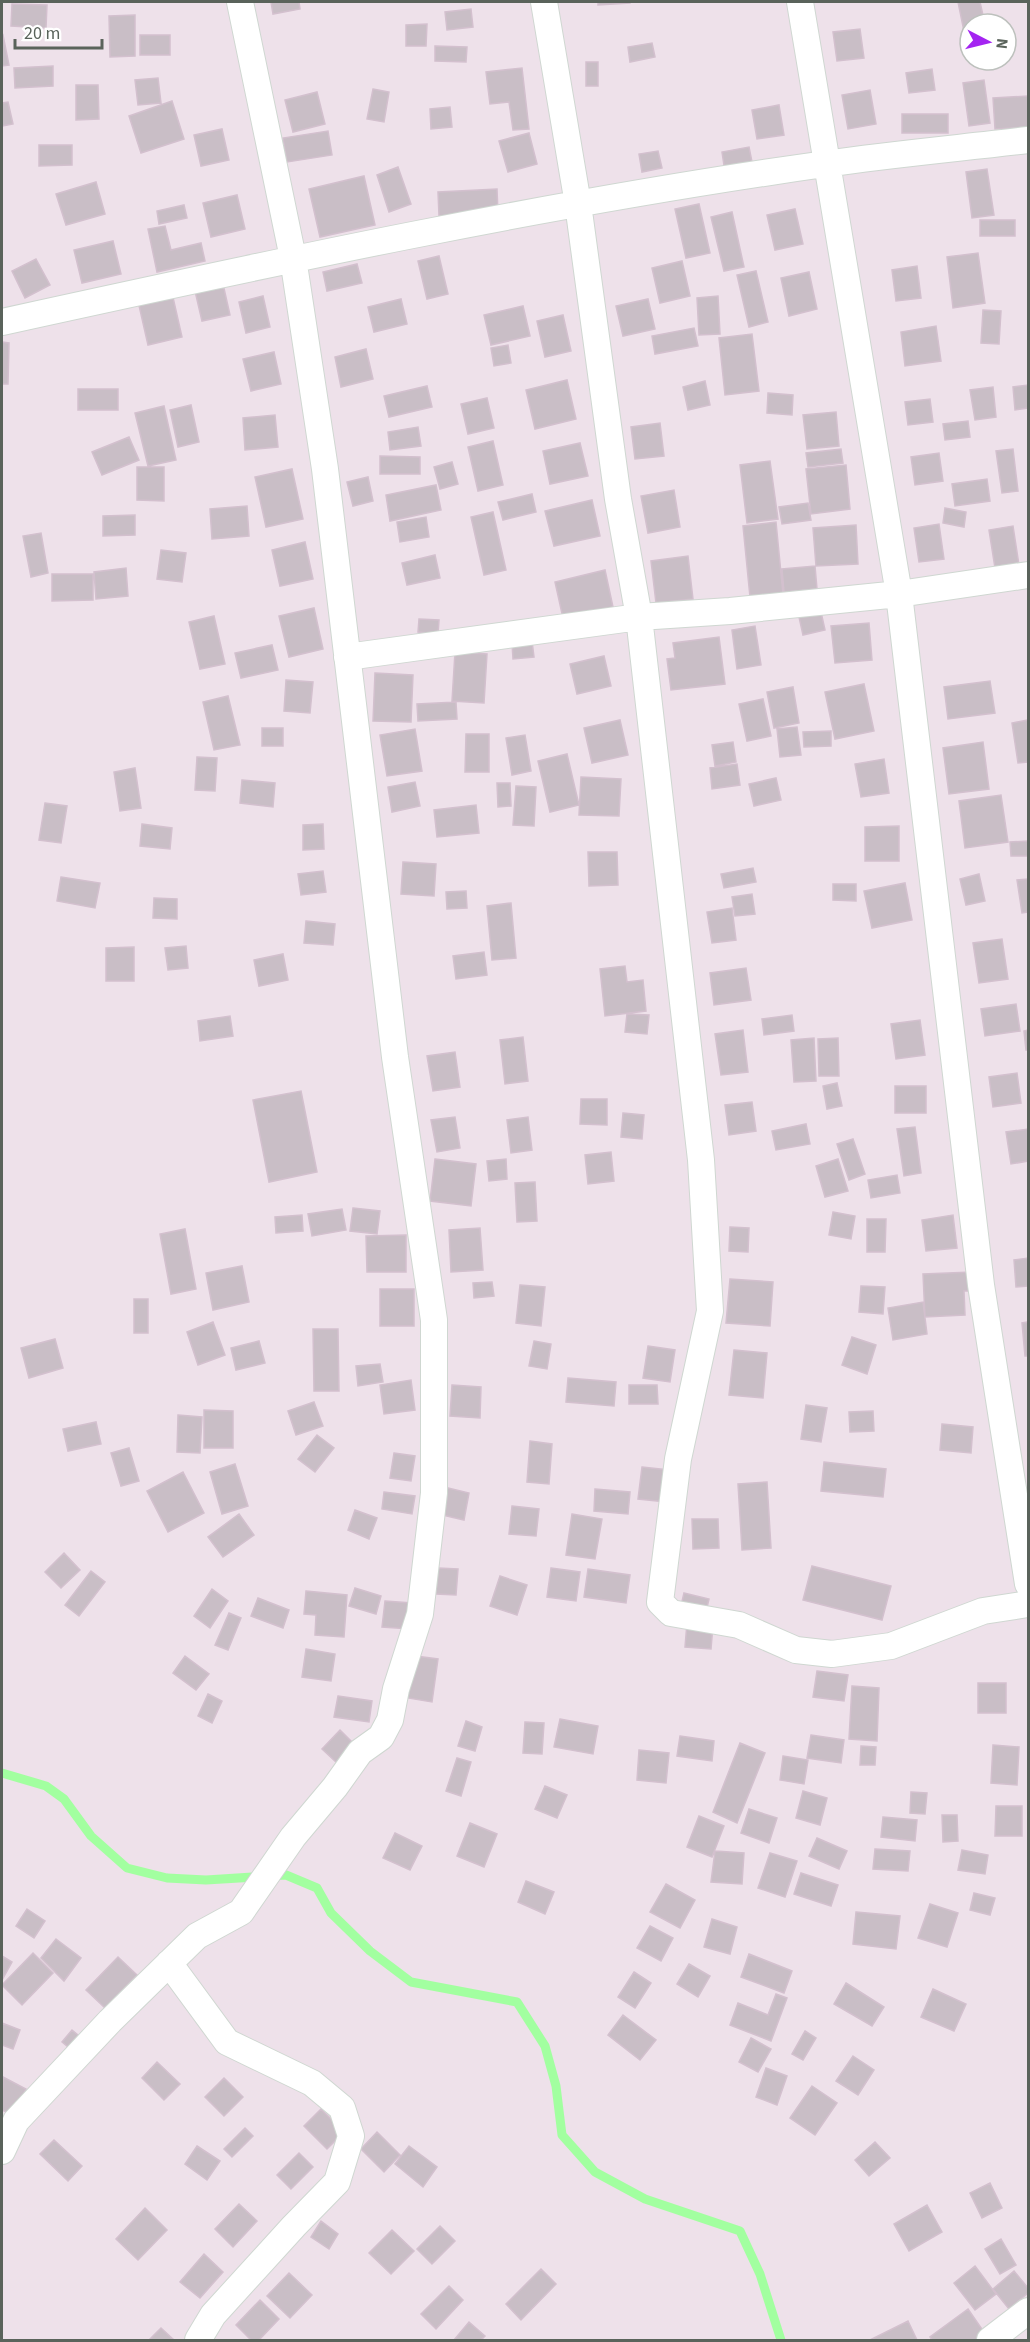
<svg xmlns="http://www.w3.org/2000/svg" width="1030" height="2342" viewBox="0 0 1030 2342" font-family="'Source Sans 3',sans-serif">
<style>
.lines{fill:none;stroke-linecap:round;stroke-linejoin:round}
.stream{stroke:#a2ffa0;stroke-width:9}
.building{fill:#c9bec6;stroke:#d3c0ce;stroke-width:1.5}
.minor-casing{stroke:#cfd7d1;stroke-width:28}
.minor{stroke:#fff;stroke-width:26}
</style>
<rect width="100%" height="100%" fill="#eee1ea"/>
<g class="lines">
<!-- stream -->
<path class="stream" d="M2,1773L46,1786L64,1799L91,1836L127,1868L167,1878L206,1880L286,1875L317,1888L331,1913L370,1951L411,1982L517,2002L545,2046L556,2086L562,2135L595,2172L645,2199L740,2231L760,2274L781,2340"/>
</g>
<!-- building -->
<path class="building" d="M271,2H299L300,9L273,14Z
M598,2H630V3L598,5Z
M958,2H980L985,24H970V45L967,46Z
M12,4L47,5L46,28L11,26Z
M471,9L473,27L447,30L445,12Z
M135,15V56L110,57L109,16Z
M427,24L426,46H406V25Z
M860,29L864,58L837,61L833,32Z
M3,35L9,65L2,66V36Z
M140,35H170V55H140Z
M652,43L655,57L630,62L628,47Z
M435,46L467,47L466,62L435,61Z
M586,62H598V86H586Z
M53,66V86L15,88L14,68Z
M522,68L529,129L513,130L509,102L490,104L486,72Z
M932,69L935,90L909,93L906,73Z
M158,78L161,103L138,105L135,80Z
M984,80L990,123L969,126L963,83Z
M76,85H98L99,119L76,120Z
M373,89L389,92L384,122L367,119Z
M870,90L876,124L848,129L842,95Z
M317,92L325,124L293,132L285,100Z
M1028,96V127L995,129L993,98Z
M172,101L184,139L141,153L129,116Z
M8,102L13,124L2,126V103Z
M779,105L784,135L757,139L752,110Z
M450,107L452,127L431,129L430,109Z
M902,114H948V133H902Z
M222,129L229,160L201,166L194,135Z
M328,131L332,155L287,162L283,138Z
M529,133L537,164L508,172L499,141Z
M39,145H72V165L39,166Z
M749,147L753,167L725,172L722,152Z
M658,151L662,168L642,172L639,154Z
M398,167L411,204L389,212L377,175Z
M987,169L994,215L972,218L966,172Z
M364,176L375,225L320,237L309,189Z
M96,182L105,214L66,225L56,194Z
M497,189L498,213L439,216L438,192Z
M237,195L245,229L211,237L203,203Z
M699,204L710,253L686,258L675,209Z
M184,205L187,218L159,224L157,211Z
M795,209L803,244L775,250L767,215Z
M732,212L744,267L724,271L711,217Z
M980,220H1015V236H980Z
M165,226L171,250L201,243L205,261L157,272L148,229Z
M113,241L121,274L82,283L74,250Z
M978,253L985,303L953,308L947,257Z
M439,256L448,294L427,299L418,261Z
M36,259L50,285L25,298L12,271Z
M682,261L690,296L660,303L652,268Z
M357,264L362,283L327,291L323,272Z
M917,266L921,298L896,301L892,270Z
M756,271L768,322L749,327L737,275Z
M809,272L817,309L789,316L781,278Z
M223,284L230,315L202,321L195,291Z
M172,293L182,337L148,345L138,301Z
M263,296L270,327L246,333L239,302Z
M718,296L720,334L699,335L697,298Z
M401,299L407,324L374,332L368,307Z
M648,299L655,329L623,336L616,306Z
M523,306L530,336L491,345L484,315Z
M983,310L1001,311L999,344L981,343Z
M563,315L571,351L545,357L537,321Z
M936,326L941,361L905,366L901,332Z
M694,328L698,346L655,354L652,336Z
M752,334L759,391L725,395L719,338Z
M2,342L9,343L8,384H2Z
M508,345L511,363L494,366L491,348Z
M366,349L373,379L341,387L335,357Z
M274,352L281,384L251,391L243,359Z
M567,380L576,419L535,429L526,390Z
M705,381L710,405L688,410L683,387Z
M1028,385V408L1015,410L1013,387Z
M427,386L432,407L389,417L384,396Z
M993,387L996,417L975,420L970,390Z
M78,389H118V410H78Z
M768,393L793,395L792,415L767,413Z
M487,398L494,428L468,434L461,404Z
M930,399L933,422L908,425L905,402Z
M191,405L199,442L178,447L170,410Z
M164,406L176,460L148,466L135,413Z
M836,412L839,446L807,449L803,415Z
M275,415L278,447L245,450L243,418Z
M968,421L970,437L945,440L943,424Z
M660,423L664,456L635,459L631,427Z
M418,427L421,446L390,450L388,432Z
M129,437L139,460L102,475L92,452Z
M493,441L503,485L478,491L468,447Z
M580,443L588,476L550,484L543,451Z
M841,449L843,463L808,467L806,453Z
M1013,449L1018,491L1002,493L996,451Z
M939,453L943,481L915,485L911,457Z
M380,456L420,457V474H380Z
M770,461L778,519L747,523L740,465Z
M452,462L458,484L440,489L434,467Z
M846,465L850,509L811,514L806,469Z
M137,467H164V501L137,500Z
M292,469L303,519L266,527L255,477Z
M368,477L373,501L353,506L347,482Z
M987,479L990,501L955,506L952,484Z
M436,485L441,510L390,521L386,495Z
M674,490L680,527L648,533L641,496Z
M532,494L536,512L503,520L498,502Z
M592,500L600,536L554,546L545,511Z
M808,503L811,520L782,524L779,507Z
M247,506L249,536L212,539L210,509Z
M945,508L966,512L964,527L943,523Z
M493,512L506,570L484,575L471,517Z
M135,515V535L103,536V516Z
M426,517L429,537L400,542L397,522Z
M776,522L783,594L750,597L743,526Z
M939,524L944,559L919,562L914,528Z
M856,525L858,564L816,566L813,528Z
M1013,526L1019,565L995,568L989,530Z
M41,533L48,573L31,577L23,536Z
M305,542L313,579L280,586L272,550Z
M161,550L186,553L182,582L157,579Z
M435,555L440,578L407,585L402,563Z
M688,556L693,599L656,603L651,561Z
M815,566L817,589L784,592L782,569Z
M126,568L128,596L96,599L94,572Z
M605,570L613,607L563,618L555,582Z
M52,574H93V600L52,601Z
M314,608L323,649L289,657L279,616Z
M821,612L825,630L803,635L799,617Z
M214,616L225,664L200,669L189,622Z
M419,619L439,620L438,634L418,632Z
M869,623L872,660L835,663L831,626Z
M755,626L761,665L737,669L732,630Z
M719,637L725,684L671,690L667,659L675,658L673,643Z
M532,641L534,657L513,659L512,643Z
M272,645L278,670L241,678L235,653Z
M455,652L487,654L484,703L452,701Z
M604,656L611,686L577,694L570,664Z
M375,673L413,675L411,722L373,721Z
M286,680L313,682L310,713L284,711Z
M990,681L995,713L948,719L944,687Z
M864,684L874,731L835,739L825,692Z
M793,687L799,723L774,728L767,692Z
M228,696L240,745L214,750L203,702Z
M763,699L771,736L747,741L739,704Z
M456,702L457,719L418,721L417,704Z
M620,720L628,755L592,763L584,728Z
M1028,720V762L1018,763L1012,723Z
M797,727L801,755L780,757L777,729Z
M262,728H283V746H262Z
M415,729L422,771L387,776L380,735Z
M831,731V746L804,747L803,732Z
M466,734H489V772H465Z
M525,735L531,771L512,775L506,738Z
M733,742L736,762L715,766L712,745Z
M983,742L989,789L949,794L943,748Z
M567,754L579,805L550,812L538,761Z
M197,757L217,758L215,791L195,790Z
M884,759L889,793L861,797L855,764Z
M737,764L740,785L712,789L710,768Z
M135,768L141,808L120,811L114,772Z
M581,777L621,779L619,816L579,815Z
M776,778L781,800L754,806L749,784Z
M242,780L275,783L273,807L240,803Z
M415,782L420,806L392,812L388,787Z
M497,783H510L511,806L498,807Z
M516,786L536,787L534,826L513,825Z
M1001,795L1008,842L965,848L959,801Z
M45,803L67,806L61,843L39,840Z
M476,805L479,833L437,837L434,810Z
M142,824L172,828L170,849L140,846Z
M323,824L324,849L303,850V825Z
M899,826V861H865V827Z
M1028,841V856H1011L1010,842Z
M588,852H617L618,885L589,886Z
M403,862L436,864L434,896L401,894Z
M753,868L756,882L724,888L721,874Z
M323,871L326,892L301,895L298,874Z
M979,874L985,901L966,905L960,879Z
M61,877L100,883L95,908L57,901Z
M1028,879V912L1022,913L1017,880Z
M905,883L912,920L872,928L864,891Z
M833,884H856V901L833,900Z
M466,891L467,908L447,909L446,892Z
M752,894L755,914L735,916L732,897Z
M154,898L177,899V919L153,918Z
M511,903L516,958L492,960L487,906Z
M732,908L736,940L712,943L707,912Z
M306,921L335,924L333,945L304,943Z
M1002,939L1008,979L979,983L973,943Z
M186,946L188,968L168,970L165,948Z
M134,947V981H106V948Z
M484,952L487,975L456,979L453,956Z
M283,954L288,980L259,986L254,960Z
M625,966L627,982L643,980L646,1011L605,1016L600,969Z
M746,968L751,1000L714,1005L710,973Z
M1016,1004L1020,1031L985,1036L981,1009Z
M627,1014L649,1015L647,1034L625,1032Z
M792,1015L794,1031L764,1035L762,1019Z
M230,1016L233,1036L200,1041L198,1021Z
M920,1020L925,1055L896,1059L891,1024Z
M743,1030L748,1072L721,1075L715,1034Z
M1028,1030V1050H1026L1024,1031Z
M523,1037L528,1081L505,1084L500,1040Z
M814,1038L816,1081L794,1082L791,1040Z
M838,1038L839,1076H819L818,1039Z
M455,1052L460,1087L433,1091L427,1056Z
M1017,1073L1021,1103L993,1107L989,1077Z
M837,1083L842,1106L827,1109L823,1086Z
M895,1086H926V1113H895Z
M301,1091L317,1172L269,1182L253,1100Z
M581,1099H607V1125L580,1124Z
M752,1102L756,1131L729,1135L725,1105Z
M623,1113L644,1115L642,1139L621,1137Z
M455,1117L460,1148L437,1152L431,1120Z
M528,1117L532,1150L511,1153L507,1120Z
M806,1124L810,1144L776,1150L772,1131Z
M915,1127L921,1173L904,1176L897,1129Z
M1028,1129V1161L1011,1164L1006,1132Z
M853,1139L865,1174L849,1180L837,1144Z
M611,1152L614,1181L588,1184L585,1155Z
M435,1159L476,1164L471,1206L430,1201Z
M506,1159L507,1179L489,1181L487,1161Z
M838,1159L848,1191L825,1197L816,1166Z
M897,1175L900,1193L871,1198L868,1180Z
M535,1182L537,1221L517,1222L515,1183Z
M353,1208L380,1211L377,1234L350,1231Z
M342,1209L346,1230L312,1236L308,1214Z
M833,1212L855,1216L851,1239L829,1235Z
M302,1215L303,1231L276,1233L275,1217Z
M953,1215L957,1248L926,1251L922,1220Z
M867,1219H886L885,1252H867Z
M730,1227L749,1228L748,1252L729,1251Z
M480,1228L483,1270L451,1272L449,1230Z
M185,1229L196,1289L171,1294L160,1234Z
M406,1235V1272H367L366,1236Z
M1028,1258V1286L1016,1287L1014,1260Z
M242,1266L249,1302L213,1310L206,1273Z
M972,1272L973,1291H964L965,1315L925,1317L923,1274Z
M730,1279L773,1282L770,1326L726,1323Z
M492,1282L494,1296L474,1298L473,1283Z
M520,1285L545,1287L541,1326L516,1323Z
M861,1286L885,1287L883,1314L859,1312Z
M380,1289H414V1326H380Z
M134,1299H148V1333H134Z
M923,1302L927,1334L893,1340L888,1308Z
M213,1322L225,1355L198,1365L187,1332Z
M1028,1322V1356H1025L1022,1323Z
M313,1329H338L339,1391H314Z
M852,1337L876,1345L867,1374L842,1365Z
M55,1339L63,1368L29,1378L21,1348Z
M259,1341L265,1363L236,1370L231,1348Z
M534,1341L551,1344L547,1369L529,1366Z
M648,1346L675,1350L670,1382L643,1378Z
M734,1350L767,1353L763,1398L729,1395Z
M380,1364L383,1382L358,1386L356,1366Z
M568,1378L616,1382L614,1406L566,1402Z
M411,1380L415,1410L384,1414L380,1385Z
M452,1385L481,1387L480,1418L450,1416Z
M629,1385H657L658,1404H629Z
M314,1402L323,1426L296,1435L288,1411Z
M806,1405L827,1408L821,1442L801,1439Z
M204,1410L233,1411V1448H204Z
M873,1411L874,1431L850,1432L849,1412Z
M178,1415L202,1417L200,1453L177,1452Z
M96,1422L101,1444L68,1451L63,1429Z
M942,1424L973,1427L971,1453L940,1450Z
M317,1435L334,1448L315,1472L298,1459Z
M530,1441L552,1444L549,1484L527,1482Z
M129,1448L139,1481L121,1486L111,1453Z
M394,1453L415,1456L411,1481L390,1478Z
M824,1462L886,1469L883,1497L821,1491Z
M235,1464L248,1506L222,1514L210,1472Z
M642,1467L669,1470L666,1502L638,1499Z
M183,1472L204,1513L168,1532L147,1491Z
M767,1482L771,1548L742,1550L738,1484Z
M444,1487L469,1493L464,1520L438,1514Z
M595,1489L630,1492L628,1514L594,1511Z
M384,1492L415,1496L412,1514L382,1509Z
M512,1506L539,1509L536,1536L509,1534Z
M355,1510L377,1518L369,1539L348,1530Z
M239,1514L254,1535L223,1557L208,1537Z
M572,1514L602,1519L595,1559L566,1555Z
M692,1519H718L719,1548L693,1549Z
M64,1553L80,1570L61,1588L45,1572Z
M812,1566L891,1586L882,1620L803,1600Z
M438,1568L458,1569L456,1595L436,1594Z
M551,1568L580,1572L576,1601L547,1597Z
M588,1569L630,1575L626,1603L584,1597Z
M91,1571L105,1582L79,1616L65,1605Z
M500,1576L527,1585L517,1615L490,1606Z
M355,1588L381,1596L376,1614L349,1606Z
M212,1589L228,1601L210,1628L194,1616Z
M306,1591L347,1595L344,1637L315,1635L316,1615L304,1614Z
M684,1593L709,1599L705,1616L680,1610Z
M258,1598L289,1610L283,1628L251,1616Z
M385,1601L412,1603L410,1629L382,1627Z
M229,1613L241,1618L228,1650L215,1645Z
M687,1623L713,1625L711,1649L685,1647Z
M306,1649L335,1654L331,1681L302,1677Z
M408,1655L438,1659L432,1702L402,1697Z
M185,1656L209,1674L196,1690L173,1673Z
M817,1671L848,1675L844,1701L813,1697Z
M978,1683H1006V1713H978Z
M852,1686L879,1688L877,1741L849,1739Z
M208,1694L222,1701L212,1723L198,1716Z
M338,1696L372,1701L369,1722L334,1717Z
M560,1719L598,1726L593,1754L554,1747Z
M466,1721L482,1727L475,1751L458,1746Z
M525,1722L544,1723L542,1754L523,1753Z
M340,1730L355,1745L337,1763L322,1749Z
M811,1735L844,1740L841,1763L807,1758Z
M680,1736L714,1741L712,1761L677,1756Z
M740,1743L765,1753L737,1823L713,1812Z
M993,1745L1019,1747L1017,1785L991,1783Z
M861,1746L876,1747L875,1765H860Z
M639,1750L669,1753L666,1783L637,1780Z
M783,1756L808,1760L804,1784L780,1780Z
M457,1758L471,1762L461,1796L446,1791Z
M545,1786L567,1795L557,1818L535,1809Z
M803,1791L827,1798L820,1825L796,1818Z
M911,1792L927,1793L925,1814L910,1813Z
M996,1806H1022V1836H995Z
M749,1809L777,1818L769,1843L741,1833Z
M942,1815H957L958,1841L943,1842Z
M699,1816L724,1826L712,1857L687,1847Z
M883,1817L917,1820L915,1841L881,1837Z
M470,1823L497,1834L484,1867L457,1856Z
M395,1833L422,1846L410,1870L383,1858Z
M817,1838L847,1851L839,1869L809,1856Z
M875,1849L910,1851L908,1871L873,1869Z
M962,1850L988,1855L985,1874L958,1870Z
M715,1851L744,1853L742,1884L711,1882Z
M770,1853L797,1861L785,1897L758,1888Z
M801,1873L838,1885L831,1906L794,1894Z
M526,1881L554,1892L545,1914L518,1902Z
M666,1884L695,1900L680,1928L650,1912Z
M974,1893L995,1898L990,1915L970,1910Z
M930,1904L958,1913L947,1947L918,1938Z
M27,1909L45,1921L34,1938L16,1926Z
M856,1912L900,1916L896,1949L853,1944Z
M712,1919L737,1927L730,1954L704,1947Z
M650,1926L673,1938L661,1961L637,1948Z
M56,1939L81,1958L64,1981L41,1958Z
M33,1953L53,1973L22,2005L2,1985Z
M749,1954L792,1971L784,1993L741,1977Z
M2,1956L12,1962L2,1980Z
M118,1957L137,1975L105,2008L86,1990Z
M689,1964L710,1976L698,1997L677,1984Z
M634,1972L651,1983L635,2008L618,1997Z
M846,1983L884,2007L872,2026L834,2004Z
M933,1989L966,2004L954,2031L921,2017Z
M776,1994L787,1998L771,2041L730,2025L738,2003L768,2015Z
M623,2015L656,2040L640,2060L608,2035Z
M2,2023L20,2030L13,2049L2,2045Z
M72,2030L84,2040L74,2052L62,2042Z
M805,2031L816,2038L803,2060L792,2054Z
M751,2038L771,2049L758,2072L739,2062Z
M853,2056L874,2070L858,2095L836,2081Z
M157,2062L180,2084L164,2100L142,2078Z
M766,2068L787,2076L777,2105L756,2097Z
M3,2077L26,2089L13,2115L2,2110Z
M224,2078L243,2097L224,2116L205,2097Z
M812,2086L837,2103L815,2135L790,2118Z
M321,2109L344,2132L327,2149L304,2126Z
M245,2128L253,2136L232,2157L224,2149Z
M377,2132L400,2155L384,2172L361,2149Z
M54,2140L82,2166L68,2181L40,2154Z
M875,2142L890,2158L869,2176L855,2160Z
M197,2146L220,2161L207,2180L185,2164Z
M409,2146L437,2167L423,2187L395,2164Z
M299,2153L313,2167L291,2189L277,2175Z
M990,2183L1002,2208L982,2218L970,2193Z
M239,2204L257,2221L233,2247L215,2229Z
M927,2205L942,2232L909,2251L894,2224Z
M145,2208L167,2230L138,2260L116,2239Z
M321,2221L338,2234L329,2249L311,2237Z
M440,2226L455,2241L432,2264L417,2249Z
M392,2230L414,2251L391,2274L369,2253Z
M1001,2239L1016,2265L1000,2274L985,2249Z
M204,2254L223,2272L200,2298L180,2282Z
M975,2266L996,2294L975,2310L954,2283Z
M541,2269L556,2284L521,2320L506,2304Z
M1014,2271L1028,2288V2293L1009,2309L993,2289Z
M289,2273L312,2295L290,2318L267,2296Z
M449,2286L463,2300L436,2329L421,2314Z
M260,2300L279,2319L259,2340H251L236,2325Z
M968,2309L986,2335L979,2340H932L930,2337Z
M908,2321L917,2340H870Z
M469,2322L485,2336L481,2340H454Z
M161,2328L174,2340H149Z"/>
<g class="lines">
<defs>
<path id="minor" d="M544,2L578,204L618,499L639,617L701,1160L710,1311L678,1459L660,1602L671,1613L739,1625L796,1650L832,1654L891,1646L983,1611L1028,1604
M800,2L899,594L981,1285L1028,1584
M2,322C275,262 548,203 825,164C893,154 961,148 1028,140
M347,657L639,617L730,611L899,594L1028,575
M169,1963L227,2042L312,2083L342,2108L351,2136L337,2182L294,2226L213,2315L198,2340
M2,2151L16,2121L110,2021L197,1936L241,1912L293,1837L335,1787L360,1752L381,1737L390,1720L396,1689L420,1614L434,1493V1320L395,1057L325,469L293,258L240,2
M990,2340L1028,2311"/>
</defs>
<!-- minor casing -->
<use href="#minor" class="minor-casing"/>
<!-- minor -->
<use href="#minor" class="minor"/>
</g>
<!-- border -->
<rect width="1030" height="2342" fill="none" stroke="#5a635b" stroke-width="6"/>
<!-- north arrow -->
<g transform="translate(988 42) rotate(97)"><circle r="28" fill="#ffffff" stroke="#bdc1bd" stroke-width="1.5"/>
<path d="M0-4.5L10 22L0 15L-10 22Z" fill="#a424f1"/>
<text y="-9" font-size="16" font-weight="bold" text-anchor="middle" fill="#5a635b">N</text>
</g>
<!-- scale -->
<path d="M15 39v9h87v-9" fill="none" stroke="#5a635b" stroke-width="3"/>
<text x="24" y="39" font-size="18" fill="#5a635b" stroke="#ffffff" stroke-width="4.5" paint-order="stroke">20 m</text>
</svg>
